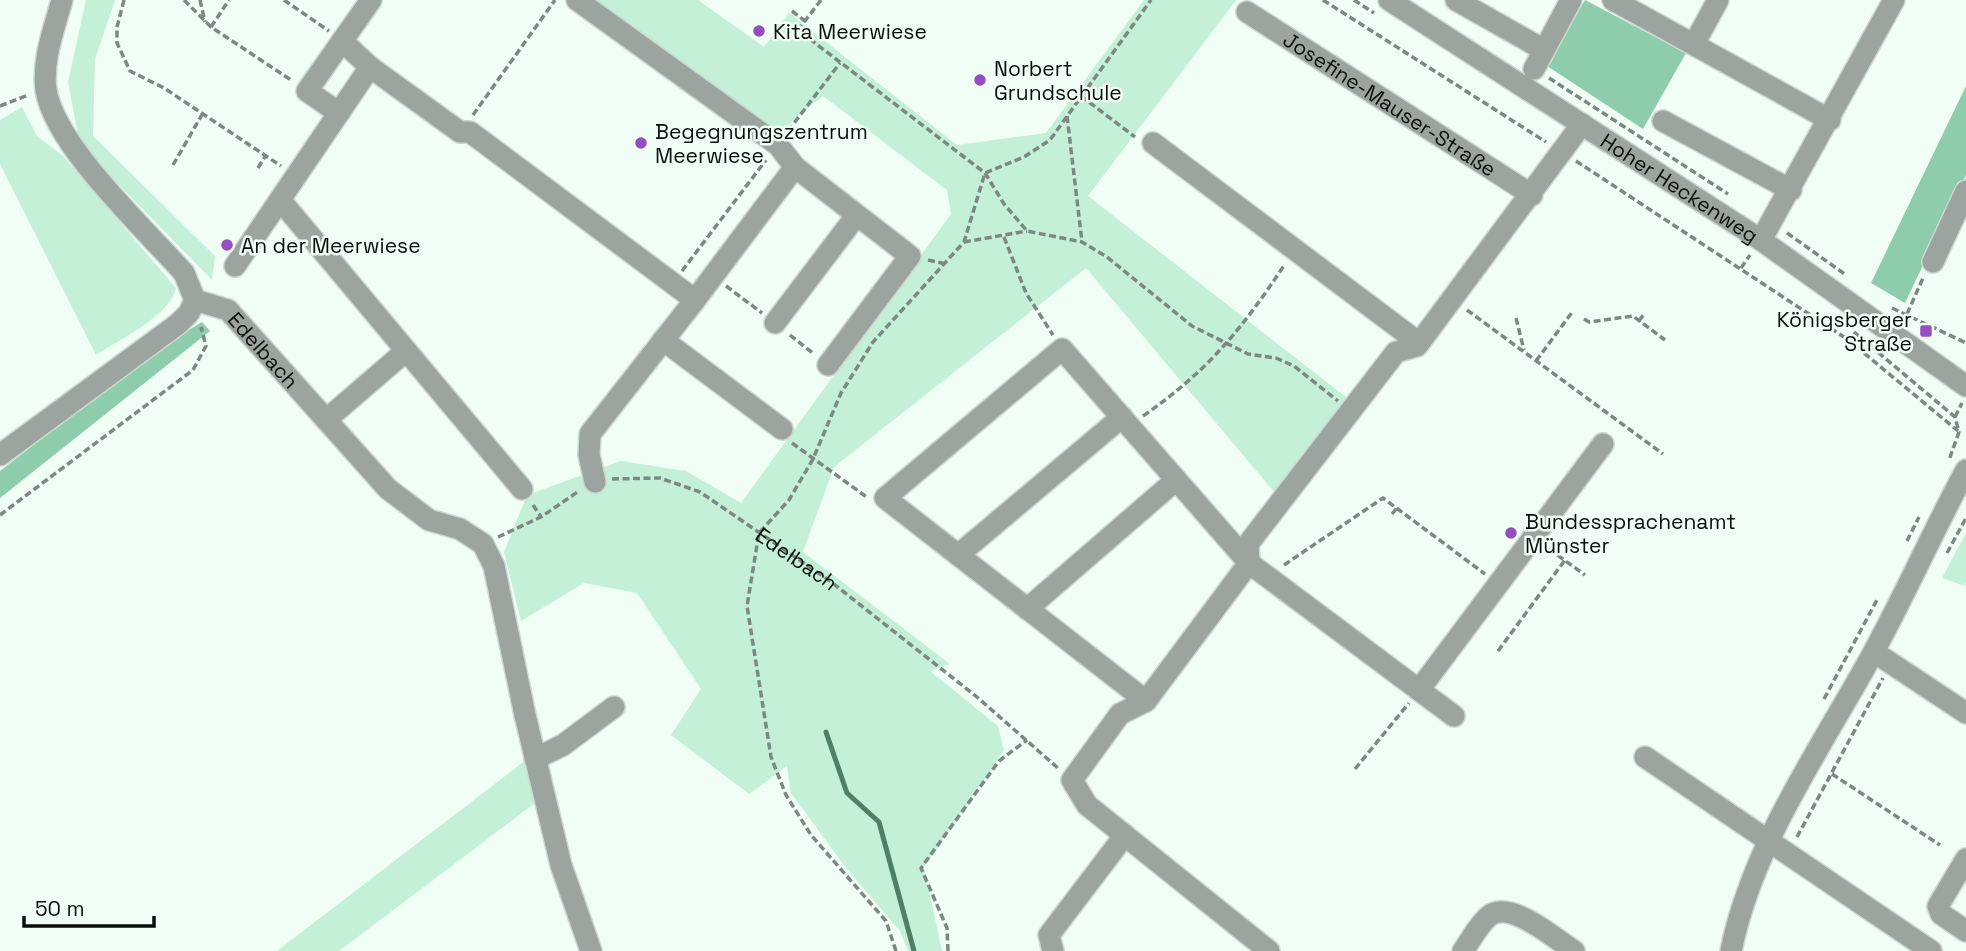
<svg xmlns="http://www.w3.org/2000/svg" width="1966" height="951" viewBox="0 0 1966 951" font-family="'Space Grotesk',sans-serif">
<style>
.green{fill:#c3f0d7}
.forest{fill:#8dcdab}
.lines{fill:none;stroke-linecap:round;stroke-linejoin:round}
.stream{stroke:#507f67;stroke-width:5}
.minor-casing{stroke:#ccd8d0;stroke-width:24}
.path{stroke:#7e8882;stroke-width:3.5;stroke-dasharray:7 3.5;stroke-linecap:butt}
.minor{stroke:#9ba49f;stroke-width:21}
.poi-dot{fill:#954ec1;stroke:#f1fef6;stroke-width:2.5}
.labels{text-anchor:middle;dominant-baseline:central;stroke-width:5;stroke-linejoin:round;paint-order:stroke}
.poi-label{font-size:21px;fill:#080f0b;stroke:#f1fef6;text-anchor:start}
.street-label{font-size:21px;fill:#080f0b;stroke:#f1fef6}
</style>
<rect width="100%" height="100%" fill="#f1fef6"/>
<!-- green -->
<path class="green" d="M86,0H115L95,59L93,136L215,256L212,280L80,145L68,82Z
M588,0H698L764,47L789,13L957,145L1046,133L1144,0H1236L1088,196L1347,398L1275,493L1086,268L834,467L803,552L950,664L930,671L998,726L1004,750L924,867L942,951H908L900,931L846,868L791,793L787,766L749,794L671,735L701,689L637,593L584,583L521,621L504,552L527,495L621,461L686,471L741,503L951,214L947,190L823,96L794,119L781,136Z
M22,107L37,136L63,156L176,288C170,316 120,339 96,355L0,164V120Z
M1966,533V582L1965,586L1942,578Z
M526,760L535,803L339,951H277Z"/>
<!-- forest -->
<path class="forest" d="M1585,0L1686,53L1643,129L1547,66Z
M1966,86V175L1905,303L1871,283Z
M202,322L210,331L0,498V471L159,348Z"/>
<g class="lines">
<!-- stream -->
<path class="stream" d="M826,732L847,793L879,822L914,951"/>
<defs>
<g id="minor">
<path d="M577,0L778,145L795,167"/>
<path id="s2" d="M1389,0L1761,240L1966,386"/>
<path d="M1456,0L1544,50"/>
<path d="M1613,0L1830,120"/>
<path id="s3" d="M1247,12L1532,195"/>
<path d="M1694,44L1718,0"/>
<path d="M370,67L460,132H470L695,300L590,434L589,455L595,482"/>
<path d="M1534,69L1571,0"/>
<path d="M339,113L307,91L371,0"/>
<path d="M1663,121L1791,190"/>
<path d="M1153,143L1419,343"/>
<path d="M281,201L522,489"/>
<path d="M1761,240L1894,0"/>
<path d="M1933,262L1966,191"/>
<path d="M235,266L370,67L342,41"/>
<path id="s4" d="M195,300L228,310L388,489L429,520L460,529L483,544L494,566L525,715L561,865L591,951"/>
<path d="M695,300L795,167L910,256L828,365"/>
<path d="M775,323L856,216"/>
<path d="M663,340L782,429"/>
<path d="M327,419L406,351"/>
<path d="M0,455L178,324L189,313L195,300L184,273C145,229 55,146 46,90C42,60 54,29 62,0"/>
<path d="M958,555L1122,417"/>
<path d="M1027,609L1176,480"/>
<path d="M1874,652L1966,713"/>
<path d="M1419,690L1454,716"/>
<path d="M1146,701L885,498L1062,349L1249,563L1419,690L1603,444"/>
<path d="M1645,757L1931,951"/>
<path d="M535,759L563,745L614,707"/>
<path d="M1966,859L1938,906L1941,914L1966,931"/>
<path d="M1053,951L1049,935L1125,835"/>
<path d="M1269,951L1087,805L1072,780L1120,714L1146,701L1249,563L1248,544L1396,352L1417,346L1582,124"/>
<path d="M1463,951C1471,940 1478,925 1489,916C1510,899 1555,939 1574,951"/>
<path d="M1731,951C1752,845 1821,748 1872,655C1905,595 1933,531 1966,470"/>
</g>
</defs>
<!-- minor casing -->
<use href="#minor" class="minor-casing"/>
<!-- path -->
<g class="path">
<path d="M124,0L117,27V43L130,71L164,88L281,166"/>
<path d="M184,0L211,27L291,80"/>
<path d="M200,0L205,22"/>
<path d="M284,0L329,31"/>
<path d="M821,0L798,30L985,173L1004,204L1027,231L1082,242L1107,257L1192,326L1248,354L1276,358L1294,366L1338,401"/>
<path d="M1323,0L1546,142"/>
<path d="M1354,0L1374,13"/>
<path d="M792,11L805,21"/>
<path d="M211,27L229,0"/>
<path d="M1549,78L1728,194"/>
<path d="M1081,96L1135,137"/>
<path d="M0,106L28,95"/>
<path d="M473,115L555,0"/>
<path d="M1067,116L1082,242"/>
<path d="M788,131L840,63"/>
<path d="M1576,161L1847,339L1958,431"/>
<path d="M173,165L203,113"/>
<path d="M258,168L266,155"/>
<path d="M1787,233L1846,275"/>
<path d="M1004,237L1026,293L1053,335"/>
<path d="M964,242L1027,231"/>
<path d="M928,260L947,264"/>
<path d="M1741,268L1750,255"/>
<path d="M682,271L766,160"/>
<path d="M726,286L762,313"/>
<path d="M1892,308L1966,343"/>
<path d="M1467,310L1663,454"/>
<path d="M1907,314L1923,278"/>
<path d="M1516,318L1524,350"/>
<path d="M1584,319L1589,322L1633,316L1665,340"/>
<path d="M1639,321L1644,314"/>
<path d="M1854,332L1955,417L1959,432L1949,460"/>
<path d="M790,335L814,354"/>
<path d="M1536,361L1573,311"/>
<path d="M1143,416C1208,371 1242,329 1285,264"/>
<path d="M1955,417L1962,403"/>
<path d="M792,443L868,498"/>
<path id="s1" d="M612,479L660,478L700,492L830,581L977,697L1059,769"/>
<path d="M533,505L541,517"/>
<path d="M1392,514L1397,508"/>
<path d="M0,515L193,370L206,346L201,327"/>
<path d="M498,537L541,517L579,491"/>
<path d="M1907,541L1919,517"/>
<path d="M1549,549L1585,575"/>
<path d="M1947,553L1966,518"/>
<path d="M1284,565L1383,498L1485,574"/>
<path d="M1498,651L1565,560"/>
<path d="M1824,699L1878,598"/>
<path d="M1355,769L1409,703"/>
<path d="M1832,774L1940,845"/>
<path d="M1797,837L1883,678"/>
<path d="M896,951L886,921L811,835L786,795L771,757L747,606L759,533L789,500L813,459L841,393L873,342L964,242L985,173L1024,157L1050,140L1151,0"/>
<path d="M948,951L947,928L921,868L999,761L1027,740"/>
</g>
<!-- minor -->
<use href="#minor" class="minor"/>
</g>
<!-- markers -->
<g class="poi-dot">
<circle cx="759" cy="31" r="7"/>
<circle cx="980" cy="80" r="7"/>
<circle cx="641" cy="143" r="7"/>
<circle cx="227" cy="245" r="7"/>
<rect x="1919" y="324" width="14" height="14" rx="3.5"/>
<circle cx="1511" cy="533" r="7"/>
</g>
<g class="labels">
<!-- poi labels -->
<g class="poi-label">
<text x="773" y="31">Kita Meerwiese</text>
<text x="994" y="68">Norbert<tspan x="994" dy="24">Grundschule</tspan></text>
<text x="655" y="131">Begegnungszentrum<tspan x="655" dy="24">Meerwiese</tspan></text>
<text x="241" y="245">An der Meerwiese</text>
<text x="1912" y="319" text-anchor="end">Königsberger<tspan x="1912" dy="24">Straße</tspan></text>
<text x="1525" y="521">Bundessprachenamt<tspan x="1525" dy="24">Münster</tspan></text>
</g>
<!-- street labels -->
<g class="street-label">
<text stroke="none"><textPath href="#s3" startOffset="170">Josefine-Mauser-Straße</textPath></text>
<text stroke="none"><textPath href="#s2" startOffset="346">Hoher Heckenweg</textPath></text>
<text stroke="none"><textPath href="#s4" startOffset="88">Edelbach</textPath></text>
<text stroke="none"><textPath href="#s1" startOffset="208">Edelbach</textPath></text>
</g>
</g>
<!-- scale -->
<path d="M24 916v10h130v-10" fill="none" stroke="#080f0b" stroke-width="3.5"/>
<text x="35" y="916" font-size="21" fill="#080f0b" stroke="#f1fef6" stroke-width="5" paint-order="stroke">50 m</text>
</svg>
